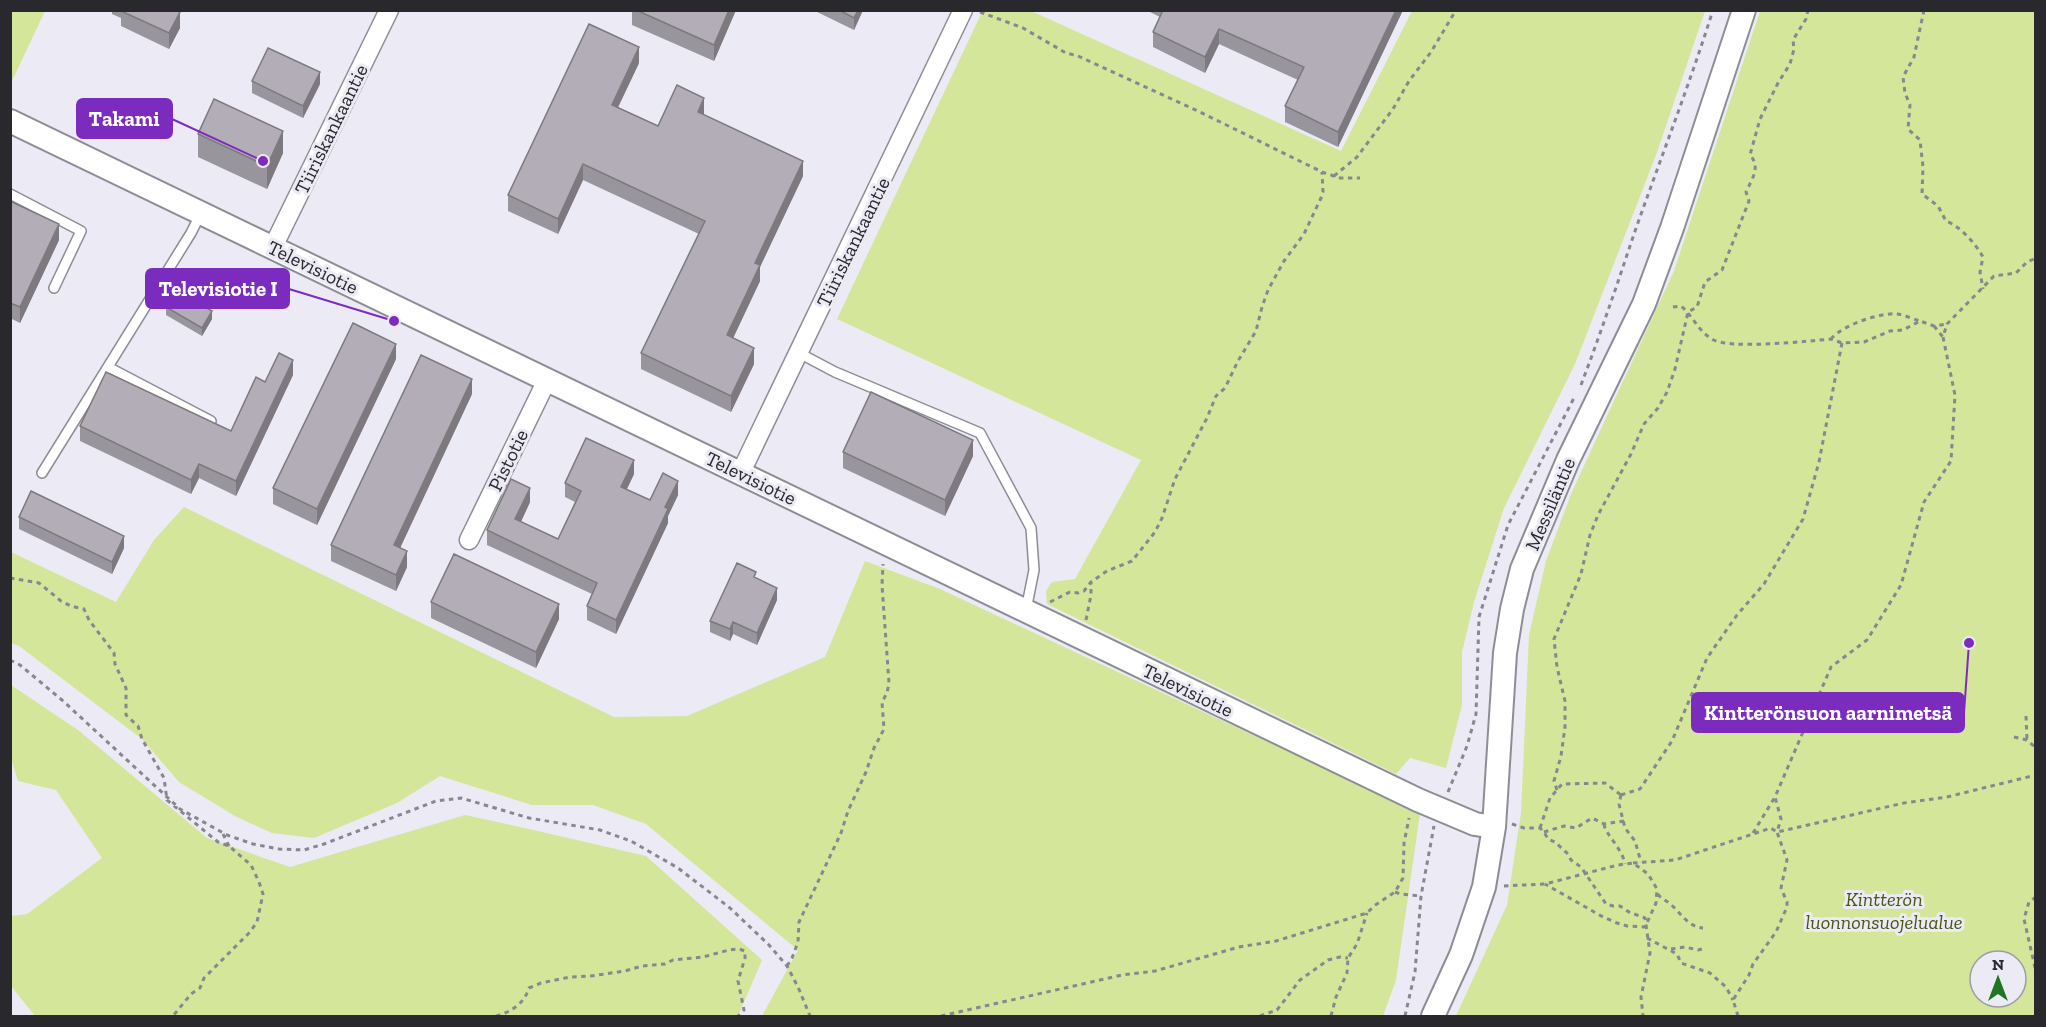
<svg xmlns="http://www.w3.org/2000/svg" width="2046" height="1027" viewBox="0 0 2046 1027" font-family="'Zilla Slab',serif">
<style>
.green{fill:#d3e69a;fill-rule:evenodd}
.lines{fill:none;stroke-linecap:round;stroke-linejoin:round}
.service-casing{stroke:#8d8d96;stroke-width:12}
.minor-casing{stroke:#8d8d96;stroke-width:21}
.tertiary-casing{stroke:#8d8d96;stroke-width:26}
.path{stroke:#88878f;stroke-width:3;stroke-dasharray:4.5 4.5;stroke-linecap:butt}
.service{stroke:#fff;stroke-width:9}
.minor{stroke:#fff;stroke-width:18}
.tertiary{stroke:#fff;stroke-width:22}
.wall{fill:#99959d}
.shaded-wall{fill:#7d797f}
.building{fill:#b2adb6;stroke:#7d797f;stroke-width:1.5}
.labels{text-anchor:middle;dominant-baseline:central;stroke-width:6;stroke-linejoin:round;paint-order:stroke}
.street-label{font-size:20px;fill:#29292d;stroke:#ebeaf5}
.park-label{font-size:20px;font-style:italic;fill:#485511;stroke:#ebeaf5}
.leader{fill:none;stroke:#7b2cbf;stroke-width:2}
.callout-dot{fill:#7b2cbf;stroke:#ebeaf5;stroke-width:2}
.callout{fill:#7b2cbf;stroke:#7b2cbf;stroke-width:2}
.callout-label{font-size:21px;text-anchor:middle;font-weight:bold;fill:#fff}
</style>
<rect width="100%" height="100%" fill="#ebeaf5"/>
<!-- green -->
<path class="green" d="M11,10L45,11L11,83L10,11Z
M983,10L1031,11L1341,151L1412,11H1705L1656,155L1575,364L1504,508L1474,602L1462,652V705L1446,768L1410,758L1396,774L1047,604L1046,591L1052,582L1075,579L1141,460L837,319Z
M1760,11H2035V1016H1456L1507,905L1521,813L1529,635L1546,561L1571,494L1674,271ZM1980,961H2016V997H1980Z
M184,507L614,717L687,716L825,657L865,561L940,589L1420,813L1396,980L1383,1016H762L798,950L646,824L593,805H532L440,776L397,803L314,838L272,833L235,816L179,782L142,739L19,646L11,643V552L116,602L154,540Z
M11,685L78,730L207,838L290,867L465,815L529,829L646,856L762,960L738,1016H35L11,986V916L27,914L102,858L56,790L18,781L11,758Z"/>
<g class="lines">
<defs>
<path id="service" d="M10,194L81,231L54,288
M799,353L835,372L980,433L1031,528L1034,570L1028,600L1024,609
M108,367L211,421
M42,473L191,233L201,213"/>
<path id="minor" d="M273,247L389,10
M741,472L963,10
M469,540L547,380"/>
<path id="tertiary" d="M10,121L1418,800L1475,824L1494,827
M1433,1016L1461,955L1484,887L1494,827L1505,653L1512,609L1522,569L1568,460L1644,304L1672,228L1744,10"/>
</defs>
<!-- service casing -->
<use href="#service" class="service-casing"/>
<!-- minor casing -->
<use href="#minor" class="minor-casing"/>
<!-- tertiary casing -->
<use href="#tertiary" class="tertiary-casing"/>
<!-- path -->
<path class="path" d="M1924,10L1914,57L1903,77L1905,93L1910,105L1908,129L1920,140L1923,167L1922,194L1938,206L1946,221C1961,227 1975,243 1983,257L1980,272L1983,289
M980,12L1023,28L1066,53L1078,56L1200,112L1322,172L1340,178H1360
M1334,176L1357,157L1393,109L1409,81L1431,52L1456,10
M1673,307L1681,306C1693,316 1698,331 1712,339C1727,350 1809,341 1831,339L1842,343L1864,342L1890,331L1903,330L1920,321L1934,326L1947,324
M1934,326L1943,337
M1831,339C1841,326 1880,312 1897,314C1905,315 1913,319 1920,321
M1581,385C1600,335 1617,285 1634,234C1660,160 1689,86 1713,10
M10,578L39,583L61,601L71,606L84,609L89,620L114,653L115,664L126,688V715L138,726L142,739L164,778L167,800L218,842L229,846L251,865L259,882L263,894L257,922L250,932L204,978L200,988L191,994L173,1016
M1050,602L1070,592L1078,593L1084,591L1091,582L1107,571L1132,561L1155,532L1162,518L1175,479L1207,418L1216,396L1225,388L1238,361L1256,331L1262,307L1268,290L1284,261L1304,234L1321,198L1323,192L1322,172
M1086,620L1091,595V582
M10,660L20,665L62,700L180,809L227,835L253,844L279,849L304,850L324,844L436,801L461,798L529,818L600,830L631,841L678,868L730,908L769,945L787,966L798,987L810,1016
M2026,716L2027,740
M2014,737L2027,740L2036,748
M1557,790L1554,781L1561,756L1565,727V701L1557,667L1554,639L1581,574L1590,535L1598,515L1631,454L1644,424L1658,408L1667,392L1675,369L1688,312L1697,307L1705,282L1722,270L1749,201L1746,192C1752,179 1761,167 1750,155L1760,119L1778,83L1790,64L1794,49L1793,40L1806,19L1808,10
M1448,792L1467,746L1476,714L1479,617L1508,525L1575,396
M1621,795L1640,789L1672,741L1707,658L1737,615L1764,584L1803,519L1819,462L1842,343
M1621,795L1619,804L1625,828L1635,841L1641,862
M1512,824L1524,828H1540L1544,832L1548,839L1555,842L1568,854L1571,860L1581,867L1606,904L1613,906H1620L1629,912L1645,918L1650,953L1641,997L1643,1016
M1604,824C1605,834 1622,848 1625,864
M1540,828L1550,798L1562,784L1605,783L1621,795
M1544,832L1564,826L1576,828L1592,818L1604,824L1624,821
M1753,833L1775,797
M223,834L229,846
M1633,863L1675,860L1771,828L1777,832L1904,803L1947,797L2036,775
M1504,886L1545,884L1618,865L1633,863L1648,874L1657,889L1656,903L1645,927L1627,926L1617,923L1603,917L1545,884
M1395,892L1400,894L1421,896
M1658,894C1661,899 1664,899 1669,903C1680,911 1687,927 1703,928
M2036,897L2029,902L2024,919L2036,972
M1647,938L1677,954L1681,963L1710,973L1726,987L1733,1000
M1671,949L1685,947L1698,950L1702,949
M787,966L792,958L798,942L799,922L841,833L848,811L866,772L874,748L884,729L882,702L887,693L889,683L882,585L883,564
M496,1016C511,1012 524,1004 529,988L541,983L570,977L591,976L625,971L642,966L665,964L673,960L703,957L729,950L739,949L745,951V958L738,981L744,1010L738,1016
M941,1016L1122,975L1155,971L1239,947L1276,941L1367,913L1374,906L1395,892L1403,878L1404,843L1409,818
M1260,1016L1277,1010L1300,980L1328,960L1340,957L1348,958
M1331,1016L1336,997L1347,973L1348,958L1357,944L1367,913
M1405,1016L1415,972L1421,896L1434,826
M1738,1016L1733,1000L1749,975L1753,964L1776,932L1787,907V902L1781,888L1787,860L1777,832L1781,819L1775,797L1831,667L1867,640L1901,585L1924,502L1951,461L1955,395L1943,337L1947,324L1994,276L2016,273L2027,262L2036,258"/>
<!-- service -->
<use href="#service" class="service"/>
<!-- minor -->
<use href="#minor" class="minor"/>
<!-- tertiary -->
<use href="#tertiary" class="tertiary"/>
</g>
<!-- wall -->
<path class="wall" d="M112,10H176L180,28L169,49L121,26V18L112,14Z
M632,10H736L714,61L632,25Z
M813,10H863L854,30Z
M1146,10H1403L1338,147L1285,122V106L1298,80L1219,44L1205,73L1153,47V32L1160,17Z
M639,63L618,107L658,126L704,114V115L803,176L760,267V281L733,338L754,364L731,412L641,369V353L699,234L583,180L558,234L508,211V195Z
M252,81L320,84L303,118L252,93Z
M198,134L283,153L267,189L198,157Z
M10,201L59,240L20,323L10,318Z
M166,307L212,319L202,336L166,315Z
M396,359L317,525L273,504V488Z
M293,375L236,496L199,478L191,494L80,441V426L231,431L265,382Z
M472,394L400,548L407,567L396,591L331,561V545Z
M843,452L973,456L945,516L843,468Z
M634,474L627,489L650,500L678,495L668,516V523L616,634L587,620V606L592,594L487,545V530L530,502L521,522L558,539L575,502L565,497V483Z
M19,517L124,548L112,574L19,529Z
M756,579L777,600L757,645L733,634L730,641L710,632V621Z
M431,602L559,619L536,668L431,618Z"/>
<!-- shaded-wall -->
<path class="shaded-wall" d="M729,10H736L714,61V45Z
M858,10H863L854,30V18Z
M1396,10H1403L1338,147V132Z
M180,12V28L169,49V33Z
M1219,29V44L1205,73V57Z
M639,47V63L612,120V105Z
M320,72V84L303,118V106Z
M704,98V114L698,128V112Z
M283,131V153L267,189V166Z
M803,161V176L760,267V281L727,351V335L755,263Z
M583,164V180L558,234V219Z
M59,224V240L20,323V307Z
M212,311V319L202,336V328Z
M396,344V359L317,525V509Z
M754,348V364L731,412V396Z
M293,360V375L236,496V481Z
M472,379V394L394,561V545Z
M973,440V456L945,516V500Z
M634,460V474L621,501V487Z
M199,464V478L191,494V480Z
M678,481V495L668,516V523L616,634V620L665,507Z
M530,488V502L515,534V519Z
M124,536V548L112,574V562Z
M407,551V567L396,591V575Z
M777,588V600L757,645V633Z
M559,604V619L536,668V652Z
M733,622V634L730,641V629Z"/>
<!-- building -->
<path class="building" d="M176,10L180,12L169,33L121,11Z
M636,10H729L714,45Z
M839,10H858L854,18Z
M1163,10H1396L1338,132L1285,106L1304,67L1219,29L1205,57L1153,32Z
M589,24L639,47L612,105L658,126L677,85L704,98L698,112L803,161L755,263L760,265L727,335L754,348L731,396L641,353L705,221L583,164L558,219L508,195Z
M268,48L320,72L303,106L252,81Z
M214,99L283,131L267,166L198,134Z
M10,201L59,224L20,307L10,303Z
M175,290L212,311L202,328L166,307Z
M353,323L396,344L317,509L273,488Z
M279,353L293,360L236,481L199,464L191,480L80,426L106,372L231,431L256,377L265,382Z
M421,355L472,379L394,545L407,551L396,575L331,545Z
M871,392L973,440L945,500L843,452Z
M586,438L634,460L621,487L650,500L663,473L678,481L665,507L668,509L616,620L587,606L597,583L487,530L511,479L530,488L515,519L558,539L581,491L565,483Z
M31,491L124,536L112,562L19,517Z
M454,554L559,604L536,652L431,602Z
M737,563L756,572L754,577L777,588L757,633L733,622L730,629L710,621Z"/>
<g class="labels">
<!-- street labels -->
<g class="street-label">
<text transform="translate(331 129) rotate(-64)">Tiiriskankaantie</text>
<text transform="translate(853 242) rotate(-64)">Tiiriskankaantie</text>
<text transform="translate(313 267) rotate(26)">Televisiotie</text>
<text transform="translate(508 460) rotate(-64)">Pistotie</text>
<text transform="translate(751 478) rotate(26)">Televisiotie</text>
<text transform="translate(1550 504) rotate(-67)">Messiläntie</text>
<text transform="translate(1188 690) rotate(26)">Televisiotie</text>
</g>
<!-- park labels -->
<g class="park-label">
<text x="1884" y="899">Kintterön<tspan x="1884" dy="23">luonnonsuojelualue</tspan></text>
</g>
</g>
<!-- callouts -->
<path class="leader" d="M263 161L172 119M394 321L289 289M1969 643L1964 713"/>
<g class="callout-dot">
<circle cx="263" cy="161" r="6"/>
<circle cx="394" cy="321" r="6"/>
<circle cx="1969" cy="643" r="6"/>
</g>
<g class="callout">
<rect x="77" y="99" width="95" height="39" rx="6"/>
<rect x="146" y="269" width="143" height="39" rx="6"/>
<rect x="1692" y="693" width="272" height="39" rx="6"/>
</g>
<g class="callout-label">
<text x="124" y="126">Takami</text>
<text x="218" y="296">Televisiotie I</text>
<text x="1828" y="720">Kintterönsuon aarnimetsä</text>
</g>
<!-- border -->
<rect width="2046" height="1027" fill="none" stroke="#29292d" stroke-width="24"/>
<!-- north arrow -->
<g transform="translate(1998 979)"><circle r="28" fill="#ebeaf5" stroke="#9d9da5" stroke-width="1.5"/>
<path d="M0-4.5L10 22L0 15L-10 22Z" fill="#217520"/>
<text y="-9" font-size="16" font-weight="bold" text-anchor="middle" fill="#29292d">N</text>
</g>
</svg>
